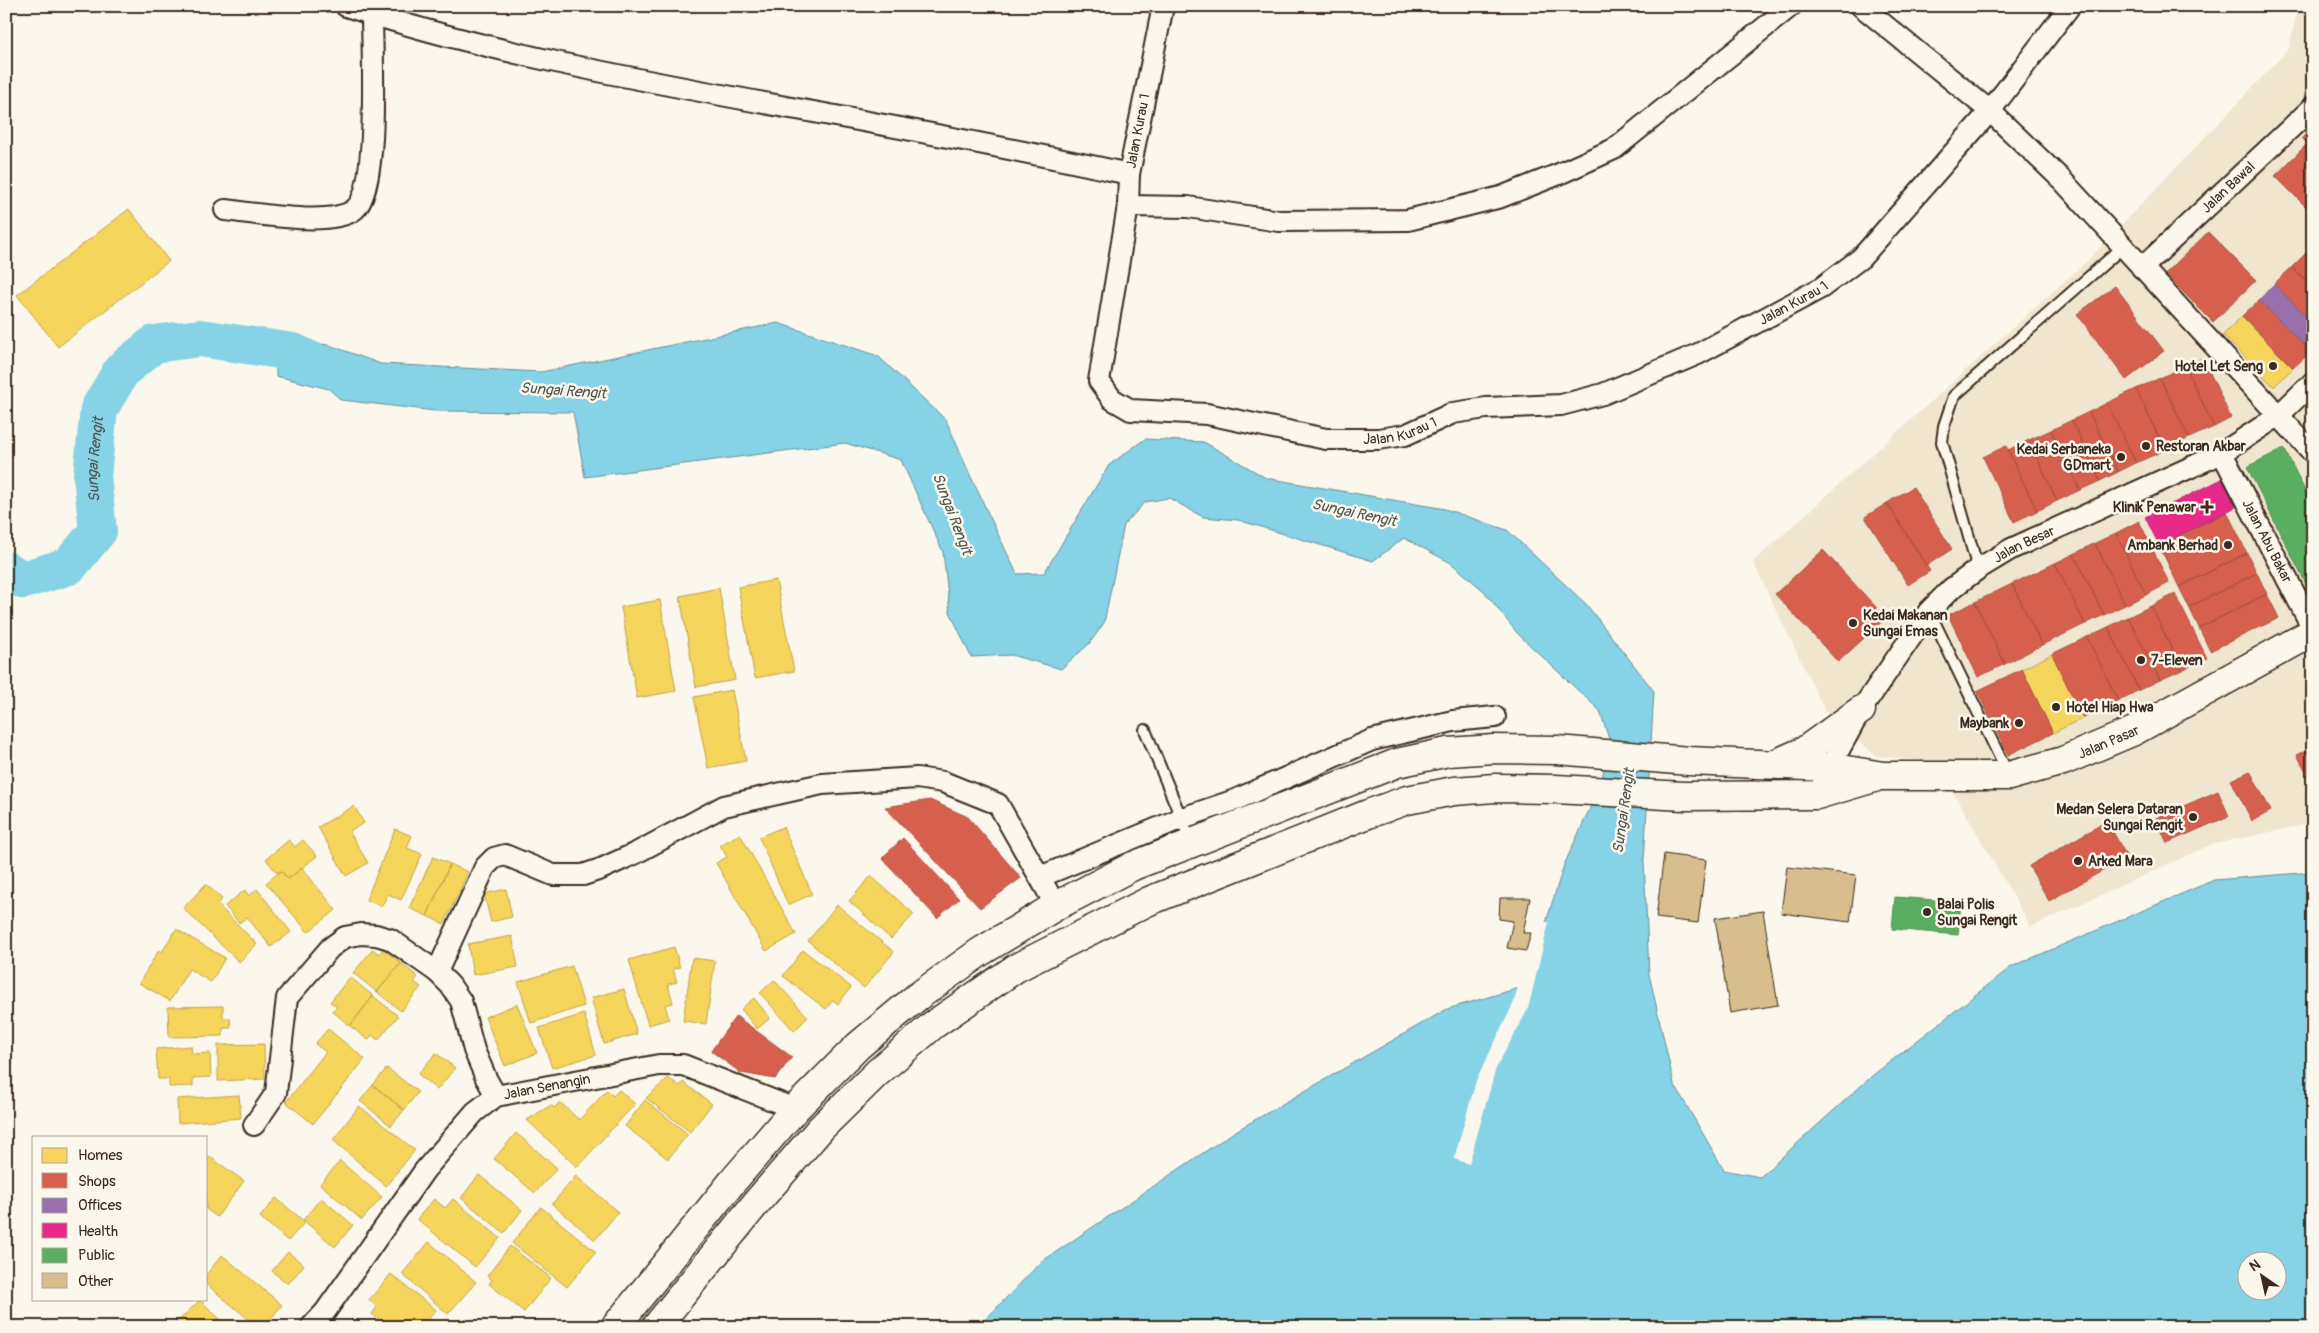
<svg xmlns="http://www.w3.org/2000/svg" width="2319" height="1333" viewBox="0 0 2319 1333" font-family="Pangolin,sans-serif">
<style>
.built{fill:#f0e6d0}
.water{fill:#86d2e6;stroke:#688f96;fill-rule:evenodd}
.pier{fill:#fbf7ec}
.homes{fill:#f6d55c;stroke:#bea249}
.shops{fill:#d6604d;stroke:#a8503f}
.offices{fill:#9970ab;stroke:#7d5b81}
.health{fill:#e7298a;stroke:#b3296a}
.public{fill:#5aae61;stroke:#51864d}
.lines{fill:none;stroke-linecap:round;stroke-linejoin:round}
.river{stroke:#86d2e6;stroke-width:38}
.building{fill:#d8be8e;stroke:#3b2a1e}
.lane-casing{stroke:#3b2a1e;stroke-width:14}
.street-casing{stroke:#3b2a1e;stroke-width:24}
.secondary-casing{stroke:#3b2a1e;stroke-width:31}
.lane{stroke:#fbf7ec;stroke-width:10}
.street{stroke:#fbf7ec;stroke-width:20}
.secondary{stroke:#fbf7ec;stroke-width:28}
.poi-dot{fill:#3b2a1e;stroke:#fbf7ec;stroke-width:2}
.labels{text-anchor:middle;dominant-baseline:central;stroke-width:5;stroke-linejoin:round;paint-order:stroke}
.street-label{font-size:14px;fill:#3b2a1e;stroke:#fbf7ec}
.poi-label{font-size:14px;font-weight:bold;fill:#3b2a1e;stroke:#fbf7ec;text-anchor:end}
.water-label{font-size:15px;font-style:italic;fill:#4e5450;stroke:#fbf7ec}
</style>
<rect width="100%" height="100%" fill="#fbf7ec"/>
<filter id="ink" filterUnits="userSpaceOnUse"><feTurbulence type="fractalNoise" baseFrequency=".02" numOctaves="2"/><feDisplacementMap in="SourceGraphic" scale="10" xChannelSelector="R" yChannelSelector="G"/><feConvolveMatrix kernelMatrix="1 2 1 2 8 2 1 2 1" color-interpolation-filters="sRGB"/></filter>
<g filter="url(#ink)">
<!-- built -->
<path class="built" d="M2299,6H2313V823L2210,845L2031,927L1936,762L1876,756L1825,711L1753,562L2088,260L2288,50Z"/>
<!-- water -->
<path class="water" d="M778,323L878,356L946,420L970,475L1017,574L1044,573L1109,465L1145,439L1204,442L1266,478L1445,509L1507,530L1586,604L1654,691L1644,861L1649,974L1674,1084L1724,1170L1760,1177L1872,1076L2011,967L2214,880L2313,872V1327H978L1041,1262L1234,1132L1447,1009L1526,986L1564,865L1598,791L1611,745L1600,711L1517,633L1484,591L1451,563L1404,538L1373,561L1238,520L1203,517L1169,498L1145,502L1124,525L1104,623L1089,644L1061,669L1011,655L971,657L950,612L943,552L901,460L845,443L585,477L573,412L435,411L341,400L329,389L276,376V339L329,345L381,364L541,372ZM2246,1260H2276V1290H2246Z"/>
<!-- pier -->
<path class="pier" d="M1544,922H1549L1528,1009L1496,1068L1469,1164L1454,1159L1476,1081L1514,1002L1518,986L1524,984Z"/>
<!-- homes -->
<path class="homes" d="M129,209L169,261L58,347L17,295Z
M2242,316L2293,368L2274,387L2223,335Z
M776,580L794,671L755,678L738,587Z
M719,588L735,680L696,687L680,596Z
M660,600L676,691L637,698L621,607Z
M2052,654L2083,718L2053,733L2022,669Z
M732,690L746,761L708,768L694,697Z
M354,806L364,823L349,831L368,863L346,876L318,827Z
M783,827L812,894L788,905L759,837Z
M395,829L412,836L407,848L422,854L401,900L388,894L382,906L366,900Z
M740,834L796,934L766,951L716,863L727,857L720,845Z
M289,840L295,847L303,840L317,856L288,879L281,871L277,873L266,859Z
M433,857L450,864L427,916L409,908Z
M450,864L468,872L444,924L427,916Z
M302,868L336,910L308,932L266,883L281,871L288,879Z
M871,876L914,914L891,939L849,901Z
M206,884L222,899L217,904L257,944L239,962L183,908Z
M257,889L291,932L271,947L247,917L239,923L225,906L245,890L249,896Z
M506,889L512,917L491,922L484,894Z
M837,905L894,952L864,988L808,941Z
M176,929L225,958L211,982L189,969L170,1001L139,983L159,950L162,952Z
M512,936L518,967L473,975L468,944Z
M674,947L680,967L673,969L677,982L668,984L673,1003L665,1005L669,1019L648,1025L629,960Z
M373,949L379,954L383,949L401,963L377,992L353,973Z
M803,950L851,987L838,1004L833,1000L826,1009L783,976Z
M692,958L715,961L706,1024L683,1021Z
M401,963L418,977L414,982L421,987L401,1011L377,992Z
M572,966L584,1006L531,1023L518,982Z
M350,977L373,996L350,1026L332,1011L337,1006L330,1002Z
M774,980L808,1017L794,1031L760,993Z
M624,989L637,1034L604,1044L591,998Z
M373,996L398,1016L378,1040L372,1035L368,1040L350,1026Z
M754,998L770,1018L757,1029L741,1009Z
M517,1004L537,1053L505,1066L485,1017Z
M223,1006V1018H230L231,1028H223V1036L169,1037L168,1007Z
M584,1014L596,1055L552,1068L539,1028Z
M328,1029L365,1059L313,1124L286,1102L326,1052L315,1044Z
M264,1044L265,1079L218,1081V1045Z
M191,1046L192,1054L210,1053L211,1077L193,1078V1086L169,1087V1079H158L156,1049Z
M436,1053L455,1068L437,1090L418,1074Z
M387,1068L418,1092L404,1110L373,1085Z
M668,1078L680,1086L683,1082L712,1104L690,1132L646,1098Z
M373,1085L404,1110L391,1126L360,1101Z
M607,1090L613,1096L619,1090L635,1104L577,1167L527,1120L551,1105L554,1108L560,1102L579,1120Z
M239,1095L241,1118L178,1123L177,1099Z
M645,1100L688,1134L668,1159L625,1126Z
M359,1106L415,1150L386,1186L333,1140Z
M516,1133L557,1168L535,1193L494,1159Z
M210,1157L244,1181L217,1217L206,1209V1162Z
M340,1161L382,1197L362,1220L320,1184Z
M479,1175L522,1210L504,1233L461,1198Z
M576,1176L618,1212L595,1240L552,1204Z
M276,1198L305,1222L288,1241L260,1217Z
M321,1198L353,1225L335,1247L303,1220Z
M434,1199L445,1208L453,1199L500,1238L475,1267L417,1219Z
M541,1207L596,1252L567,1287L512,1243Z
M429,1242L476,1282L448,1314L402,1274Z
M510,1246L551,1278L524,1312L489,1284L492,1280L487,1276Z
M288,1252L304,1265L288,1284L272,1271Z
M222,1255L282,1305L264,1327H258L206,1284V1275Z
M391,1274L436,1310L422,1327H388L372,1314L377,1307L369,1300Z
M200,1300L228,1327H172Z"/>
<!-- shops -->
<path class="shops" d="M2313,127V149L2302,138Z
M2307,144L2313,149V214L2275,176Z
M2208,232L2256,280L2213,322L2165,274Z
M2309,250L2313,255V287L2292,267Z
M2292,267L2313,287V323L2274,284Z
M2115,286L2164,351L2126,380L2077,314Z
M2259,300L2311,352L2293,368L2242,316Z
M2203,358L2231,418L2214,427L2185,366Z
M2185,366L2214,427L2189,438L2160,378Z
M2160,378L2189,438L2165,450L2136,389Z
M2136,389L2165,450L2136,463L2107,403Z
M2107,403L2136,463L2118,472L2089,412Z
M2089,412L2118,472L2100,481L2072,420Z
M2072,420L2100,481L2080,490L2051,430Z
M2051,430L2080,490L2057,501L2029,440Z
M2029,440L2057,501L2037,511L2008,450Z
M2006,446L2037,511L2014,522L1983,457Z
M1913,487L1952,549L1926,566L1887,503Z
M1887,503L1930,571L1908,585L1865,517Z
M2227,512L2247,553L2179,587L2159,545Z
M2139,521L2169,583L2146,595L2116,533Z
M2116,533L2146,595L2125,605L2095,543Z
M2095,543L2125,605L2104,615L2074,554Z
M1823,550L1886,618L1838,662L1775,594Z
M2247,553L2257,573L2189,607L2179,587Z
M2074,554L2104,615L2085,624L2055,563Z
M2055,563L2085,624L2042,645L2012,584Z
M2257,573L2267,594L2199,628L2189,607Z
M2012,584L2042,645L2005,664L1975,602Z
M2175,594L2207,658L2182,670L2151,606Z
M2267,594L2279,618L2210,651L2199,628Z
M1975,602L2005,664L1978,677L1948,615Z
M2151,606L2182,670L2160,680L2128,617Z
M2128,617L2160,680L2139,690L2108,627Z
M2108,627L2139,690L2118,701L2087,637Z
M2087,637L2118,701L2083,718L2052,654Z
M2022,669L2053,733L2008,755L1977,691Z
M2313,747V784L2297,755Z
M2250,771L2271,811L2252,821L2231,780Z
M2218,791L2229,816L2167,843L2156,818Z
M930,800L968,817L1021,878L980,908L885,807Z
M2107,821L2127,857L2049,901L2029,866Z
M903,838L959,899L937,918L882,858Z
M736,1016L792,1057L775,1079L741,1073L711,1051Z"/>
<!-- offices -->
<path class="offices" d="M2274,284L2313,323V350L2311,352L2259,300Z"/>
<!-- health -->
<path class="health" d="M2222,479L2236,507L2159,545L2145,517Z"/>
<!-- public -->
<path class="public" d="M2284,448L2313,507V591L2310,592L2247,467Z
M1895,897L1961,902L1958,935L1892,929Z"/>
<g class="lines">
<!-- river -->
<path class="river" id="s1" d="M6,570L23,580L69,566L98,531L92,476L99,409L122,370L154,344L200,338L293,352L325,367"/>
</g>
<!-- building -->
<path class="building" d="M1664,854L1706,860L1698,923L1656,918Z
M1787,867L1856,875L1850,922L1781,913Z
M1500,898H1530L1523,933H1531L1526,951L1507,948L1513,921L1499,919Z
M1763,911L1778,1005L1730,1013L1715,918Z"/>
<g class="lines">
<defs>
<path id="lane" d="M1978,569L1942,442L1944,426L1954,396L2123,247
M1929,611L2008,774
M1145,730L1191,842"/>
<g id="street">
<path d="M346,6C493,54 645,81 797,109C908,129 1019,150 1129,174"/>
<path id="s2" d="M1163,6L1129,174L1128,206L1099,381L1112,399L1131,410L1207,414L1326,439H1378L1405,435L1453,413L1486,408L1561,405L1603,394L1698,354L1821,288L1861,258L1990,111L2070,6"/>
<path d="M1861,6L1990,111L2062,180L2313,453"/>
<path d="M1128,206L1188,207L1279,221L1408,220L1501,197L1559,174L1614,149L1791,6"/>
<path d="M225,210C254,213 332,228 355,209C380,188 372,50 372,15"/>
<path id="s3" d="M2142,268L2313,107"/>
<path id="s4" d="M2222,453L2313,629"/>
<path id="s5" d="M1823,779L1861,710L1929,611L1951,589L1978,569L2011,549L2222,453L2278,416L2313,382"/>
<path d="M1040,877L1182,818L1235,800L1372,740L1453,721L1495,717"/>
<path d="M437,972L485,867L494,858L505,855L553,875H583L601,869L636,853L724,806L822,784L917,778L943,782L998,804L1056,906"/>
<path d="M254,1125L276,1093L287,998L330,948L345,937L361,934L376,935L390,939L437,972L450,985L461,1001L474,1050L486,1078L496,1096"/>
<path id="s6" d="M311,1327L325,1312L425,1170L475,1112L496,1096L659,1065H683L795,1109"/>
</g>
<g id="secondary">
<path d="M1777,763L1804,751L1861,710"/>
<path id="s7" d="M615,1327L733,1181L795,1109L858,1046L917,997L980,952L1056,906L1133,866L1397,763L1448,752L1494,749L1557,750L1689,761L1828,767L1883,776H2009L2063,761L2134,731L2313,632"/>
<path d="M656,1327L757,1202L821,1128L877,1073L933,1025L1016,968L1149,901L1368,814L1407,800L1454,791L1495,788L1556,789L1684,796L1817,795L1874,778"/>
</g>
</defs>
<!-- lane casing -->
<use href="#lane" class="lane-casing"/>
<!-- street casing -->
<use href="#street" class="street-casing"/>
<!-- secondary casing -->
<use href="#secondary" class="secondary-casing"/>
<!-- lane -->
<use href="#lane" class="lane"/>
<!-- street -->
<use href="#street" class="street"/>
<!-- secondary -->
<use href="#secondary" class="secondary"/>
</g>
</g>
<!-- markers -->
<g class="poi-dot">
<circle cx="2273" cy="366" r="5"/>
<circle cx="2146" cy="446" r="5"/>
<circle cx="2121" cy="457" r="5"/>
<path d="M2204.5 499.5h5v5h5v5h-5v5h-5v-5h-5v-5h5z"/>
<circle cx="2228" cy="545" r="5"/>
<circle cx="1853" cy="623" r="5"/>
<circle cx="2141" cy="660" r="5"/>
<circle cx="2056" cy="707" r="5"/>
<circle cx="2019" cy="723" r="5"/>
<circle cx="2193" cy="817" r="5"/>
<circle cx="2078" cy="861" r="5"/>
<circle cx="1927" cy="912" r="5"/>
</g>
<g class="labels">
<!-- street labels -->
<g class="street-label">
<text transform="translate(1138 131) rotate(-79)">Jalan Kurau 1</text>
<text stroke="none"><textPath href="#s3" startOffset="118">Jalan Bawal</textPath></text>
<text stroke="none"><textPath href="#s2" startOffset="1118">Jalan Kurau 1</textPath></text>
<text stroke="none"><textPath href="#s2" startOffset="698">Jalan Kurau 1</textPath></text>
<text stroke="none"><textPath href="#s4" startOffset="99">Jalan Abu Bakar</textPath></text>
<text stroke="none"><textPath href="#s5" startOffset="316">Jalan Besar</textPath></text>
<text stroke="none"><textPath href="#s7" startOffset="1705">Jalan Pasar</textPath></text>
<text stroke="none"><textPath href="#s6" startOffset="349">Jalan Senangin</textPath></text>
</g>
<!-- poi labels -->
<g class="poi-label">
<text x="2263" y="366">Hotel Let Seng</text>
<text x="2156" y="446" text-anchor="start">Restoran Akbar</text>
<text x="2111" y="449">Kedai Serbaneka<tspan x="2111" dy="16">GDmart</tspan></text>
<text x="2196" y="507">Klinik Penawar</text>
<text x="2218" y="545">Ambank Berhad</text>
<text x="1863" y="615" text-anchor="start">Kedai Makanan<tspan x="1863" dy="16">Sungai Emas</tspan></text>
<text x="2151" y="660" text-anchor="start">7-Eleven</text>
<text x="2066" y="707" text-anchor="start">Hotel Hiap Hwa</text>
<text x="2009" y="723">Maybank</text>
<text x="2183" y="809">Medan Selera Dataran<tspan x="2183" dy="16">Sungai Rengit</tspan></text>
<text x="2088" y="861" text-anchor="start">Arked Mara</text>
<text x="1937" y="904" text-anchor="start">Balai Polis<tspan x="1937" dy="16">Sungai Rengit</tspan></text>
</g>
<!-- water labels -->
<g class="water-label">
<text transform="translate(563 391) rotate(4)">Sungai Rengit</text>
<text stroke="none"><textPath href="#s1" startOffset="185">Sungai Rengit</textPath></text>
<text transform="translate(1354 513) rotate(12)">Sungai Rengit</text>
<text transform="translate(952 514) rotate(69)">Sungai Rengit</text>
<text transform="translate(1624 811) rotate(-82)">Sungai Rengit</text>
</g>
</g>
<!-- margin -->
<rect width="2319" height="1333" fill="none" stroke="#fbf7ec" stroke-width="25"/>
<rect x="12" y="12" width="2294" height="1308" fill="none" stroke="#3b2a1e" stroke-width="2" filter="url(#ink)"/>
<!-- legend -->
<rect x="32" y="1136" width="175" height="165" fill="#fbf7ec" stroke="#aea59a"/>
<rect x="42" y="1148" width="25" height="15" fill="#f6d55c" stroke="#aea59a"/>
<text x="78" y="1160" font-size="15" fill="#3b2a1e">Homes</text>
<rect x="42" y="1173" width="25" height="15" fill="#d6604d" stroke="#aea59a"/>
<text x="78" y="1186" font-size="15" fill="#3b2a1e">Shops</text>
<rect x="42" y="1198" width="25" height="15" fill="#9970ab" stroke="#aea59a"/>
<text x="78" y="1210" font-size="15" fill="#3b2a1e">Offices</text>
<rect x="42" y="1223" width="25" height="15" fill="#e7298a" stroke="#aea59a"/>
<text x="78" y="1236" font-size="15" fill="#3b2a1e">Health</text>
<rect x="42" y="1248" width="25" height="15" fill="#5aae61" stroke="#aea59a"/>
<text x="78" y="1260" font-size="15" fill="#3b2a1e">Public</text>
<rect x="42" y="1273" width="25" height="15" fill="#d8be8e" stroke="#aea59a"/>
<text x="78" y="1286" font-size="15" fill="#3b2a1e">Other</text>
<!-- north arrow -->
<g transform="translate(2262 1276) rotate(326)"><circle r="24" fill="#fbf7ec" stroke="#aea59a"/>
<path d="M0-4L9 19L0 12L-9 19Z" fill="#3b2a1e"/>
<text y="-8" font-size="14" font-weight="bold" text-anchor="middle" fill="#3b2a1e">N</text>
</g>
</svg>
